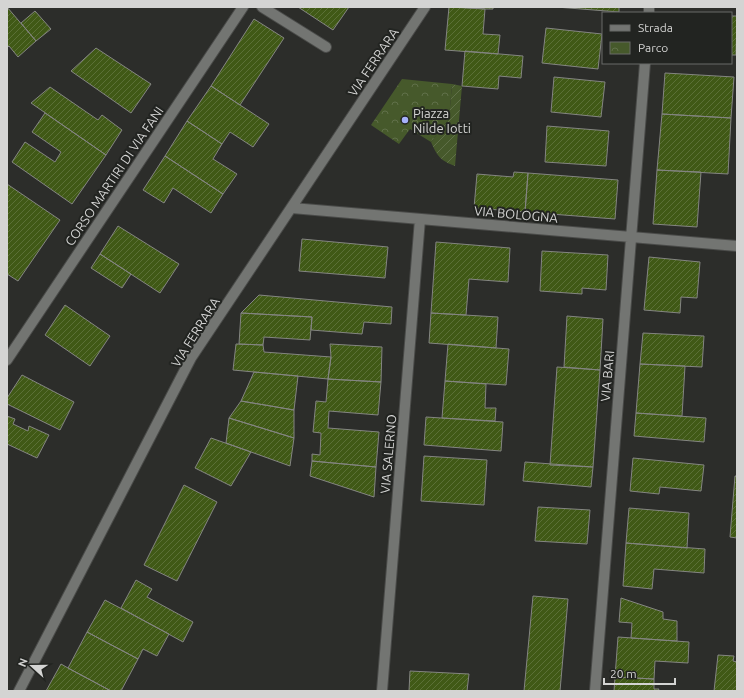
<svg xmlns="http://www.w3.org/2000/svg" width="744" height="698" viewBox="0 0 744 698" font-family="Ubuntu,sans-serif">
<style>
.park{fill:url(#park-crowns)}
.garden{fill:url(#garden-furrows)}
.building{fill:url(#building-hatch);stroke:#848582}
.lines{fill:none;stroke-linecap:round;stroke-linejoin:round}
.street-casing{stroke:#4a4b49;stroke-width:12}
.street{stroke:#737572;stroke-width:10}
.poi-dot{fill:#a6b1fc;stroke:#222421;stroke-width:1.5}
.labels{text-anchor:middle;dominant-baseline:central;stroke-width:4;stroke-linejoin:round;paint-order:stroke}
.street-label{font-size:13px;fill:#d4d4d3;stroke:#222421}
.poi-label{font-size:13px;fill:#d4d4d3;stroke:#222421;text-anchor:start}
</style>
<defs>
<pattern id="park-crowns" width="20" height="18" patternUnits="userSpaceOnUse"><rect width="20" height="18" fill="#46592b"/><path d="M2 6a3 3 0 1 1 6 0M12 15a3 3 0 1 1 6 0" fill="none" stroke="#607049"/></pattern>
<pattern id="garden-furrows" width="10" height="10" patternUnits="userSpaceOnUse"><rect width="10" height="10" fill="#46592b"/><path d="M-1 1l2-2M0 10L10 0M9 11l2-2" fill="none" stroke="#607049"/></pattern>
<pattern id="building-hatch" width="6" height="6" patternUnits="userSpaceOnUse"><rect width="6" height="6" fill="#405916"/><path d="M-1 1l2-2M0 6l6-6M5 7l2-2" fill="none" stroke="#5b7037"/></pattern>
</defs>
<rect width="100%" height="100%" fill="#2c2d2a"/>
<!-- park -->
<path class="park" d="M402,79L452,84L449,119L431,142L410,129L399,144L371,125Z"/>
<!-- garden -->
<path class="garden" d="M452,84L462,86L455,166C441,161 437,156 431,142L449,119Z"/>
<!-- building -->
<path class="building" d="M7,7L36,41L18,57L9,46L7,48Z
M298,7H349L333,30Z
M449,7L485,9L483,34L500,35L498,54L445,50Z
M458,7H493V9H485Z
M556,7H619V12Z
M35,11L51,29L36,41L21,23Z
M731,16H737L736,55H731Z
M254,19L284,38L240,105L211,86Z
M546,28L602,34L598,69L542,63Z
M96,48L151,84L131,113L71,71Z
M465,51L523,56L521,78L499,76L498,89L462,86Z
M665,73L734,77L731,118L662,114Z
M554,77L605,82L601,117L551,112Z
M211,86L269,124L253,147L230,132L222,144L187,121Z
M50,87L98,120L102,115L122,130L106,155L31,103Z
M45,113L106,155L72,204L12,162L25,142L55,162L61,152L32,132Z
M662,114L731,118L728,174L657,170Z
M187,121L222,144L213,159L237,174L223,194L165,156Z
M547,126L609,131L606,166L545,162Z
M165,156L223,194L211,213L173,188L164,203L143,190Z
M657,170L701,172L697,227L653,224Z
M514,172L528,173L525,212L474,208L477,174L513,177Z
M528,173L618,180L615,219L525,212Z
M7,184L60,220L18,281L7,274Z
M118,226L179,264L160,293L100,254Z
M302,239L388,247L385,278L299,271Z
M436,242L510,248L508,282L469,279L466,315L431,313Z
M542,251L608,255L606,290L582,288V294L540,291Z
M100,254L131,274L122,288L91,268Z
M649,257L700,262L697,298L681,297L680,313L644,310Z
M259,295L392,307L391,324L364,322L362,334L311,330L312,317L241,313Z
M65,305L110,336L90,366L45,335Z
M241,313L312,317L310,340L264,337L263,345L239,344Z
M431,313L498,317L496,348L429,343Z
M567,316L603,319L600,370L564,367Z
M643,333L704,336L702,367L640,364Z
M236,344L263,345L264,352L331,357L328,379L233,370Z
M330,344L382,347L381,382L328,379L331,357Z
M448,344L509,349L506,385L445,381Z
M640,364L685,366L682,416L636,413Z
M557,367L600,370L593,467L550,465Z
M254,372L298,376L294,410L241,401Z
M22,375L74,402L60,430L7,404V398Z
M328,379L381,382L378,415L329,411L328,428L379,432L376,467L312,461V454L320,455L321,433L313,432L316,401L326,402Z
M445,381L486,384L485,408H496L495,421L442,418Z
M241,401L294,410V438L229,418Z
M636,413L706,418L704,442L634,436Z
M7,416L15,419L13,424L28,431L29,426L49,435L37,458L7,444Z
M426,417L503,422L501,451L424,445Z
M229,418L294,438L290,466L226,443Z
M211,438L251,452L231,486L195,468Z
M424,456L487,460L484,505L421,501Z
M633,458L704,465L701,491L660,487L659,494L630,491Z
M312,461L376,467L374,497L310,476Z
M525,462L593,467L591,487L523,481Z
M735,476H737V538L730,537Z
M184,485L217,502L177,581L144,565Z
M538,507L590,510L587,544L535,541Z
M629,508L689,513L687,548L626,543Z
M626,543L705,549L704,573L654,569L652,589L623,586Z
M136,580L152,589L147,597L193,622L183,642L121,608Z
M533,596L568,599L560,691H524Z
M621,598L663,612V619L677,621V641L631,638L632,623L619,622Z
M105,600L169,634L157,656L143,649L138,659L87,632Z
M87,632L138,659L121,691H111L68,668Z
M618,637L689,642L688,663L655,661L654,679L615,677Z
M718,655L734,656L733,661L737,662V691H714Z
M61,664L68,668L111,691H46Z
M410,671L469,674L467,691H409Z
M615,677L654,679V689H659L658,691H614Z"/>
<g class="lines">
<defs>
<path id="street" d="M262,7L326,47
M649,13V7
M292,208L737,246
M7,360L243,7
M19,691L191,358L425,7
M382,691L420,219
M595,691L645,63"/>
</defs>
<!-- street casing -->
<use href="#street" class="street-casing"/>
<!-- street -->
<use href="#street" class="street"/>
</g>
<!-- markers -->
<circle class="poi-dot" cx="405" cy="120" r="4"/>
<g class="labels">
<!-- street labels -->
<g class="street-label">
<text transform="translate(373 62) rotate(-56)">VIA FERRARA</text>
<text transform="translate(114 176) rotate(-56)">CORSO MARTIRI DI VIA FANI</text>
<text transform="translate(516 214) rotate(5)">VIA BOLOGNA</text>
<text transform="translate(195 332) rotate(-58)">VIA FERRARA</text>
<text transform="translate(607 376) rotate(-85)">VIA BARI</text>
<text transform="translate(388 454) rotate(-85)">VIA SALERNO</text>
</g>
<!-- poi labels -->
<g class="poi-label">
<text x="413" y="113">Piazza<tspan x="413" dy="15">Nilde Iotti</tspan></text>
</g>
</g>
<!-- border -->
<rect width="744" height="698" fill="none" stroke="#d4d4d3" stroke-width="16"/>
<!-- legend -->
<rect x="602" y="12" width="130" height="52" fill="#222421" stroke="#696a68"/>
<rect x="610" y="25" width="20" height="6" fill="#737572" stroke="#696a68"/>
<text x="638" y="32" font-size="12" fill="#d4d4d3">Strada</text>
<rect x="610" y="42" width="20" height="12" fill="url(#park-crowns)" stroke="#696a68"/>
<text x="638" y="52" font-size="12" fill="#d4d4d3">Parco</text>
<!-- north arrow -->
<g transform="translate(32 666) rotate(291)" stroke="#222421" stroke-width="3" paint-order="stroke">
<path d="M0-3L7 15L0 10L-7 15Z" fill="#d4d4d3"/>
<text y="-6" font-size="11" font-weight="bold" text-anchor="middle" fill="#d4d4d3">N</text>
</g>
<!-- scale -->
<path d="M604 678v6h71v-6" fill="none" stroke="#d4d4d3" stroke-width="2"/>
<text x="610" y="678" font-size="12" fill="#d4d4d3" stroke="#222421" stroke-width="3" paint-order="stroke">20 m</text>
</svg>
